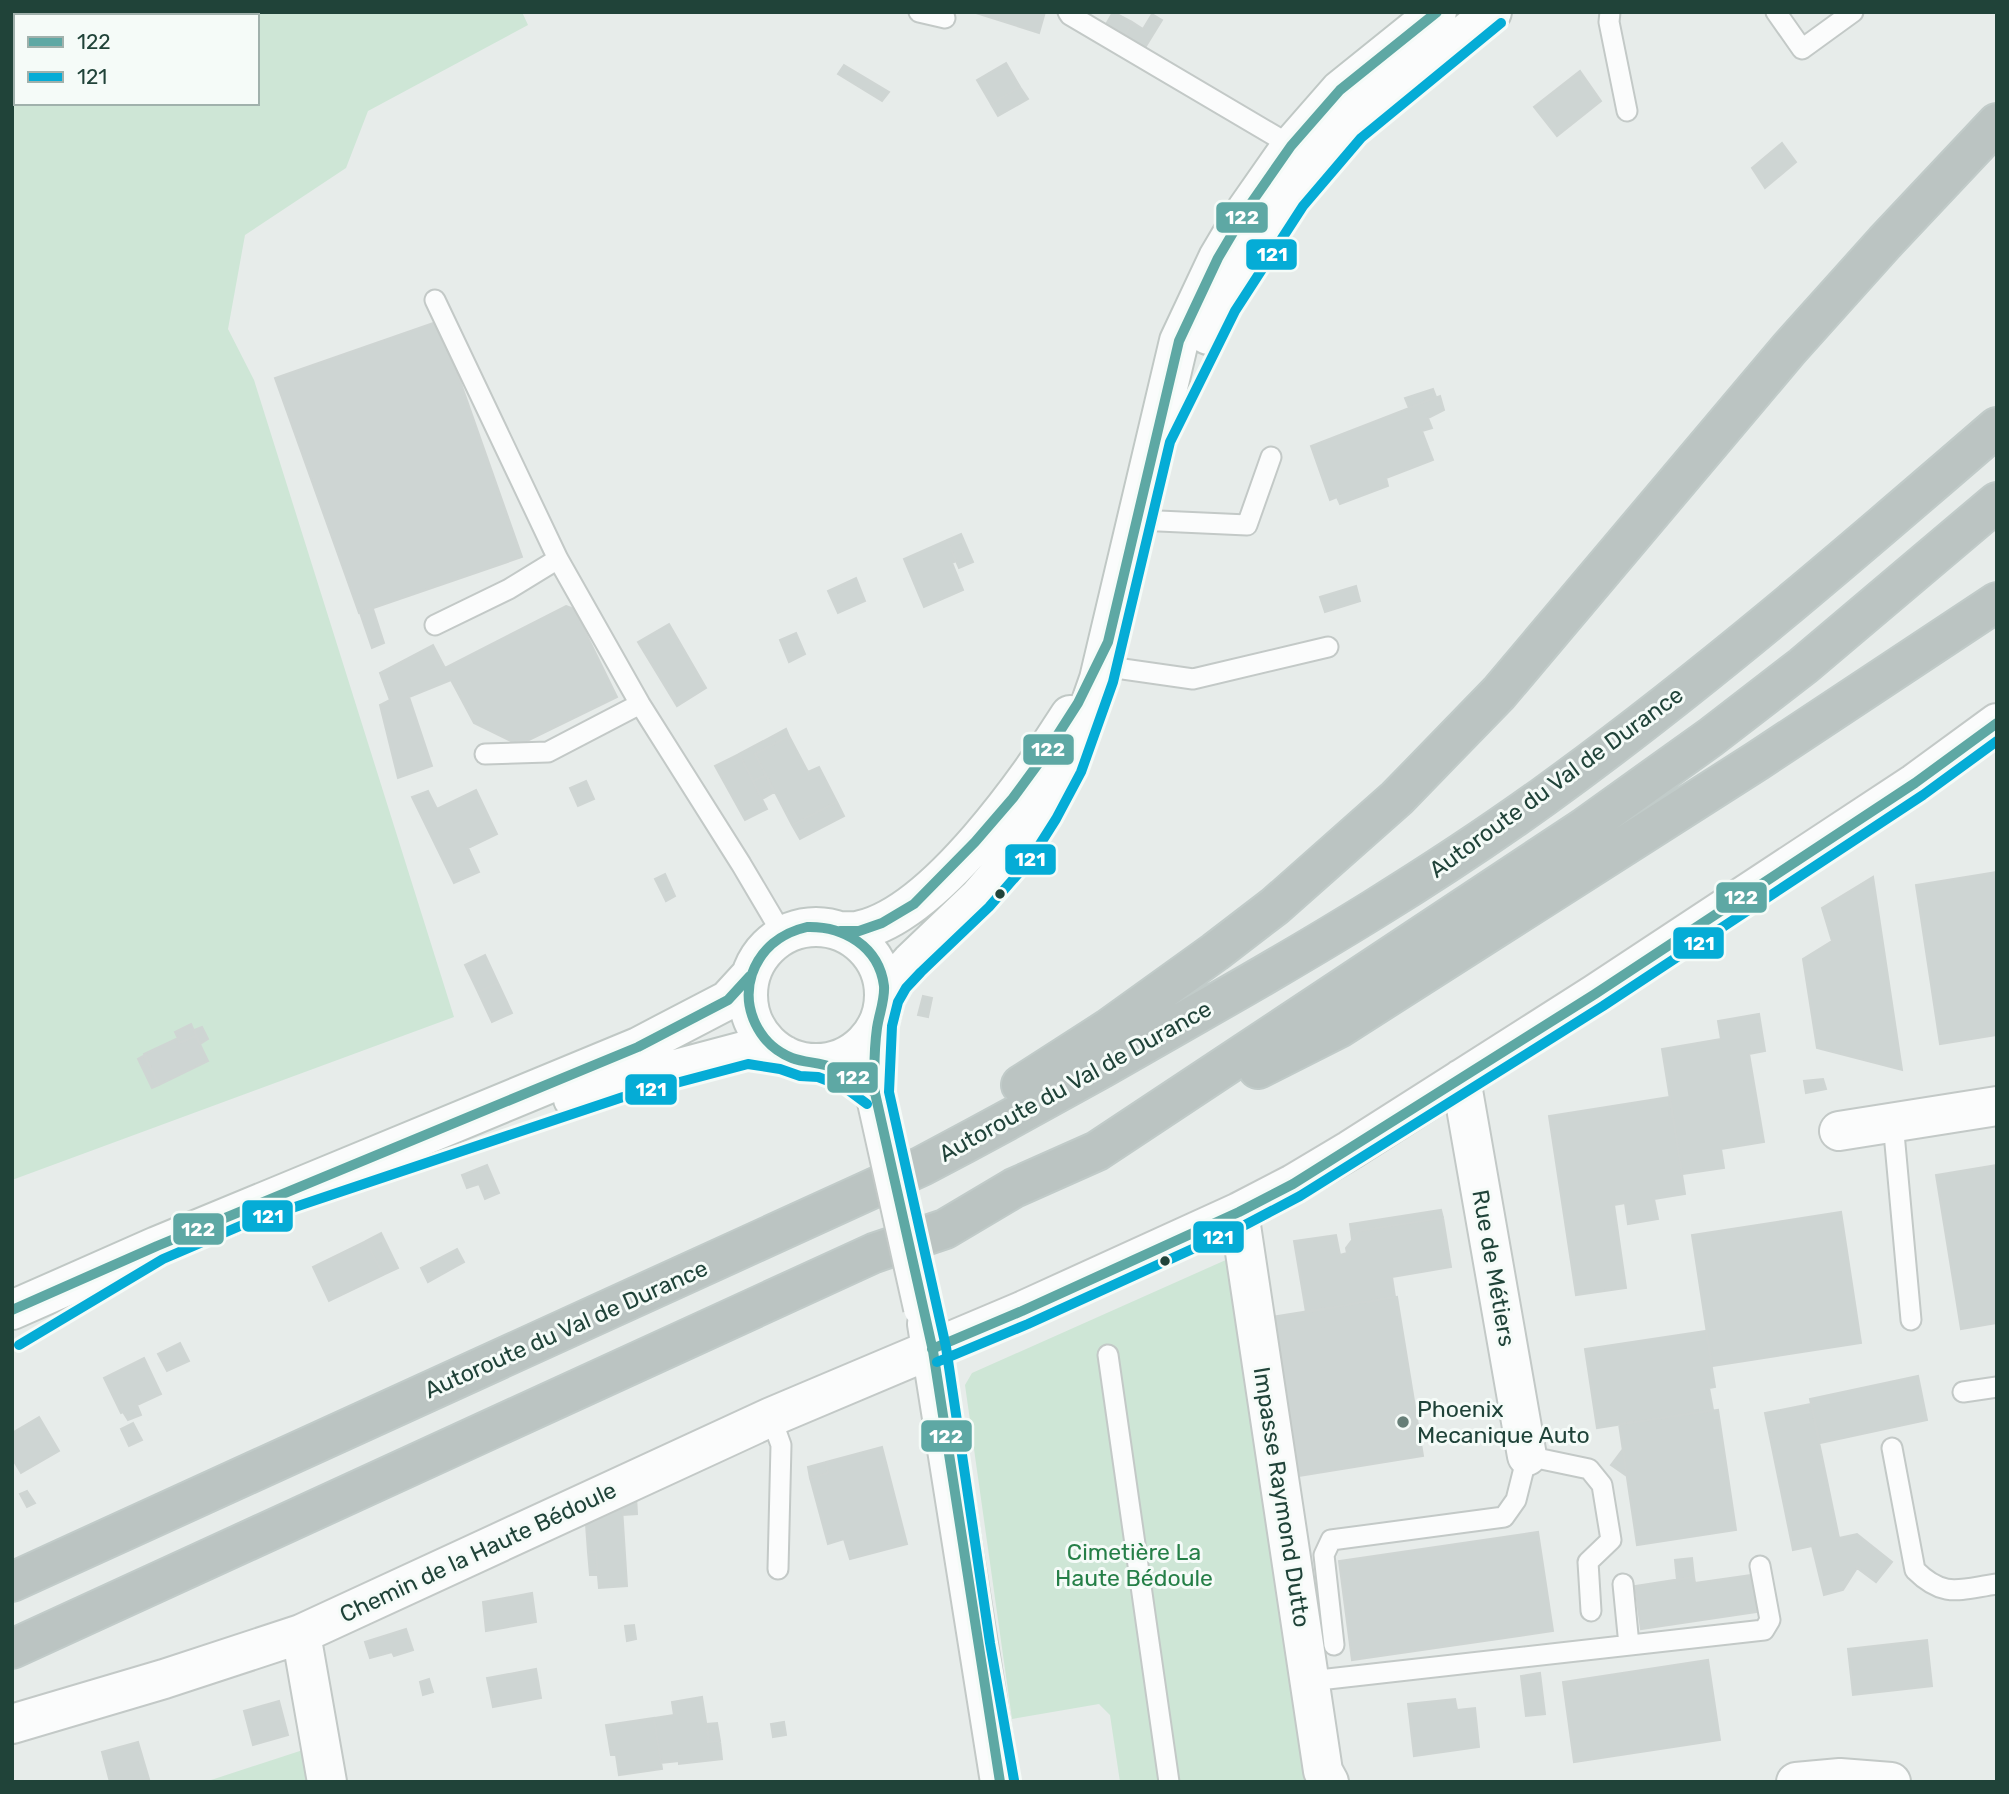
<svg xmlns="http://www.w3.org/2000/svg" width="2009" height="1794" viewBox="0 0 2009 1794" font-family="Rubik,sans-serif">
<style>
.green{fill:#cee6d6;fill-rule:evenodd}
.building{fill:#ced5d3;stroke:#cfd5d3;stroke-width:2}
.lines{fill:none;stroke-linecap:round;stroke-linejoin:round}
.lane-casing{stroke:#c3c9c7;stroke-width:23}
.street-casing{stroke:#c3c9c7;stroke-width:42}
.secondary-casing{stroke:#c0c8c5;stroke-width:42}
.highway-casing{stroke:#c1cbc9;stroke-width:42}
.lane{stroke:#fbfcfc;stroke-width:19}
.street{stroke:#fbfcfc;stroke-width:38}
.secondary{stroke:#fbfcfc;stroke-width:38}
.highway{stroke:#bbc4c2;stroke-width:38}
.street-bridge-casing{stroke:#c3c9c7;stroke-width:42;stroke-linecap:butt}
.street-bridge{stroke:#fbfcfc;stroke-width:38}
.bus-1-casing{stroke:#f5fbf8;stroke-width:16}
.bus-2-casing{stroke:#f5fbf8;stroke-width:16}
.bus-1{stroke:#5ea8a4;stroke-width:10}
.bus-2{stroke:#05acd6;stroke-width:10}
.bus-dot{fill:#204339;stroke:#f5fbf8;stroke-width:2.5}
.poi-dot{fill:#667e77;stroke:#f5fbf8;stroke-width:2.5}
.labels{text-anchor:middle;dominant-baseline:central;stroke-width:6;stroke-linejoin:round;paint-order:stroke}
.street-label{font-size:23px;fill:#204339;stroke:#f5fbf8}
.poi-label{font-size:23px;fill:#204339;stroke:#f5fbf8;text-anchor:start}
.park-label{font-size:23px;fill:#257f47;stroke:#f5fbf8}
.line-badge{stroke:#f5fbf8;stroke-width:2.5}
.badge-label{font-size:19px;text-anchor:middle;font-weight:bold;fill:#fff}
</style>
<rect width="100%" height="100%" fill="#e7ecea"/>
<!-- green -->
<path class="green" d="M12,12H522L528,25L368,111L346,168L245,235L228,329L254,380L454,1017L12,1180ZM16,16H257V103H16Z
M1228,1259L1310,1782H1120L1110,1715L1099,1704L1012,1719L965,1385L972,1373Z
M309,1748L315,1782H205Z"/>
<!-- building -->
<path class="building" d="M973,12H1045L1039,33Z
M1113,12L1132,22L1123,39L1104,28Z
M1152,14L1162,20L1143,51L1123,39L1132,22L1143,29Z
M1006,63L1020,87L991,104L977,80Z
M844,65L889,92L882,101L838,74Z
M1580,71L1601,101L1557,136L1534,107Z
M1020,87L1028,99L998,116L991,104Z
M1782,143L1796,162L1765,188L1752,168Z
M439,321L522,557L359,613L275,378Z
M1433,389L1436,397L1409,408L1405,398Z
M1440,396L1444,410L1428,418L1432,428L1422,431L1433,460L1386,478L1388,486L1340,504L1337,497L1330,500L1311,446Z
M961,534L973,562L959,568L947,540Z
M947,540L956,561L952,563L963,590L924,607L904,559Z
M856,578L865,601L838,613L828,591Z
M1356,586L1360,601L1325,612L1320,597Z
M566,606L574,609L617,697L519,745L474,723L451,680L409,697L432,766L398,778L380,705L390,700L380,673L433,645L445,668Z
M373,609L384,643L372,648L360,613Z
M669,624L706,688L677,706L638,642Z
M796,633L805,654L789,662L780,640Z
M786,729L789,736L755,754L766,775L753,781L739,754Z
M789,736L808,772L819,767L837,802L792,825L755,754Z
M739,754L767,809L745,820L715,766Z
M766,775L774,792L762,799L753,781Z
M586,781L594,799L578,806L570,788Z
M476,790L497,834L468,848L479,872L454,883L412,797L428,791L437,809Z
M837,802L844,816L800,839L792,825Z
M1997,872V1035L1940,1044L1916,885Z
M665,874L675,896L666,901L655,879Z
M1873,877L1902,1070L1817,1048L1803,959L1832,941L1822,908Z
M485,955L498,983L478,992L465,965Z
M498,983L512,1013L492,1022L478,992Z
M923,996L932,998L928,1017L918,1015Z
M1759,1014L1765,1051L1749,1054L1764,1142L1721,1149L1724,1168L1682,1174L1662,1049L1721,1039L1718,1021Z
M191,1024L196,1036L180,1043L175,1032Z
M202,1027L208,1039L200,1044L194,1030Z
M196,1036L208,1061L159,1085L144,1054L178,1038L180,1043Z
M145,1055L159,1085L152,1088L138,1059Z
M1823,1079L1826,1089L1806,1093L1804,1081Z
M1670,1097L1685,1194L1654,1199L1658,1219L1628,1224L1625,1203L1614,1205L1626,1288L1576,1295L1549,1116Z
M487,1165L499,1193L485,1199L479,1184L467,1188L462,1175Z
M1997,1165V1323L1961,1329L1936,1175Z
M1441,1210L1443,1218L1359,1231L1352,1239L1350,1224Z
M1841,1212L1861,1343L1712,1366L1692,1235Z
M1443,1218L1451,1267L1392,1277L1395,1297L1306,1312L1294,1241L1336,1235L1340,1255L1347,1253L1346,1248L1359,1231Z
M381,1233L398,1268L383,1275L366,1241Z
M366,1241L383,1275L329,1301L313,1267Z
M457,1249L464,1262L428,1282L421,1268Z
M1397,1297L1423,1456L1292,1477L1266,1318Z
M1706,1331L1715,1387L1709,1388L1713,1410L1597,1428L1585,1349Z
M180,1343L189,1361L167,1371L158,1354Z
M144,1358L161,1394L137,1405L141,1415L128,1420L123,1412L121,1413L104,1378Z
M1918,1376L1927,1420L1820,1443L1810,1399Z
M1811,1404L1839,1538L1857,1534L1892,1562L1876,1582L1857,1568L1843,1590L1824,1595L1812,1546L1793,1550L1765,1413Z
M1718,1410L1736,1530L1637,1545L1619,1424Z
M39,1417L59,1451L21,1473L12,1458V1433Z
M133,1423L142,1440L129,1446L121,1429Z
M882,1447L907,1544L850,1559L844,1539L828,1544L810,1478L828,1473L826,1462Z
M1623,1449L1627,1476L1611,1465Z
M826,1462L828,1473L810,1478L808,1467Z
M27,1491L35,1503L27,1507L20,1494Z
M621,1492L636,1496L637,1514L623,1515Z
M621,1492L627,1586L599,1588L596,1552H588L585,1510Z
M1538,1532L1553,1631L1352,1660L1339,1561Z
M588,1552H596L598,1575H590Z
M1692,1558L1694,1577L1677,1580L1675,1560Z
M1752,1575L1757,1612L1641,1629L1635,1586L1694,1577L1695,1583Z
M532,1593L536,1622L486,1631L483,1602Z
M634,1625L636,1639L627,1641L625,1626Z
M406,1629L413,1650L394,1656L392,1652L370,1658L365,1642Z
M1927,1640L1932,1686L1853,1695L1848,1649Z
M1708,1660L1720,1740L1574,1762L1563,1682Z
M536,1669L541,1698L493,1707L487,1678Z
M1540,1673L1545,1714L1526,1716L1521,1676Z
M429,1679L433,1692L423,1695L420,1682Z
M702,1697L709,1742L720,1741L722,1759L679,1764V1761L661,1763L654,1718L674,1715L672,1702Z
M1455,1699L1457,1710L1475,1708L1479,1747L1414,1756L1408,1704Z
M279,1701L288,1735L253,1745L244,1711Z
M654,1718L662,1769L619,1775L616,1755H611L606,1725Z
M784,1722L786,1735L773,1737L771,1724Z
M717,1723L720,1741L709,1742L707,1724Z
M138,1742L149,1779L139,1782H110L102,1752Z"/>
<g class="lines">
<defs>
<path id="lane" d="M919,12L945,18
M1068,12L1070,15L1297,149
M1610,12L1609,22L1627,111
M1776,12L1802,49L1853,12
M435,300L558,559L640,704L741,864L783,935
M1137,520L1247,525L1271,457
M435,625L509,589L558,559
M1102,666L1193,679L1328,647
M485,754L548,752L640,704
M1893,1122L1911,1320
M1108,1355L1169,1782
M1963,1392L1997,1387
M771,1417L781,1445L778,1569
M1892,1448L1915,1570C1944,1599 1960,1589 1997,1584
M1623,1584L1629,1645
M1334,1645L1324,1555L1331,1540L1504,1517L1516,1500L1527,1456L1589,1469L1602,1485L1611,1540L1588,1562L1591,1611
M1310,1681L1764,1630L1770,1620L1760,1566"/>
<path id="street" d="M821,1063L851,1075L875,1093
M1461,1079L1527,1456
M875,1093L878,1024
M1839,1131L1997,1106
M1239,1212L1323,1771L1329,1782
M927,1324L1000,1782
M301,1634L327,1782
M12,1724L164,1679L301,1634L771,1417L1022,1311L1239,1212L1293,1184L1350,1150L1595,994L1915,783L1997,723
M1796,1782L1840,1778L1891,1782"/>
<path id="secondary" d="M1208,335L1223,304L1292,198L1351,128L1492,12
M748 995a68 68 0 1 1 136 0a68 68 0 1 1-136 0Z
M840,931C847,931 855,932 861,930C937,912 1030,778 1070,715
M885,997L895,980L911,962L979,897L1019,851L1044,812L1069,765L1099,679L1179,341L1218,258L1247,209L1291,146L1340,90L1437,12
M573,1099L619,1084L747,1050L784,1055
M12,1310L157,1246L638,1047L728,1000L750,976"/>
<path id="highway" d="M1258,1069L1339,1028L1757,761L1997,602
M1021,1085L1108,1029L1215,952L1275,906L1397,798L1499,693L1789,349L1885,242L1997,123
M12,1582L922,1166C1015,1117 1107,1066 1198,1013C1316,946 1433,876 1543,797C1702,682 1849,555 1997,427
M12,1649L874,1253L945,1229L1014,1188L1097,1151L1584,828L1711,737L1803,666L1997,502"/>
</defs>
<!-- lane casing -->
<use href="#lane" class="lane-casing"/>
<!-- street casing -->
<use href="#street" class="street-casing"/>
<!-- secondary casing -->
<use href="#secondary" class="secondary-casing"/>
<!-- highway casing -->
<use href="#highway" class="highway-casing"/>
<!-- lane -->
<use href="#lane" class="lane"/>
<!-- street -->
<use href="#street" class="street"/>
<!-- secondary -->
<use href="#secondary" class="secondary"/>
<!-- highway -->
<use href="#highway" class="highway"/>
<defs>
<path id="street-bridge" d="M875,1093L923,1308"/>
</defs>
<!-- street-bridge casing -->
<use href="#street-bridge" class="street-bridge-casing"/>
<!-- street-bridge -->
<use href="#street-bridge" class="street-bridge"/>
<defs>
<path id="bus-1" d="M807,927C843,926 879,946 884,986C885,1000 879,1014 877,1028C874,1050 874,1072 875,1093C862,1083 849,1074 834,1068C820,1062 805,1063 792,1058C759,1045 741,1008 752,974C761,949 781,933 807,927Z
M840,931H859L882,923L914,904L975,842L1013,798L1046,753L1078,703L1108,642L1179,341L1218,258L1247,209L1291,146L1340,90L1437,12
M875,1093L933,1351L1000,1782
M12,1310L157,1246L638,1047L728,1000L750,976
M932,1349L1022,1311L1239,1212L1293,1184L1595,994L1915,783L1997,723"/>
<path id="bus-2" d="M19,1345L163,1259L247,1223L623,1097L748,1064L780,1069L800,1076L818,1077L844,1087L867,1104
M937,1362L1028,1324L1245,1225L1300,1196L1603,1006L1923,795L1997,741
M1014,1780L990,1643L946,1347L889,1092L892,1026L898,1002L906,988L921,972L989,907L1030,860L1056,819L1081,772L1113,682L1170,442L1235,311L1303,206L1361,138L1501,23"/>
</defs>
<!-- bus-1 casing -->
<use href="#bus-1" class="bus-1-casing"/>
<!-- bus-2 casing -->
<use href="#bus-2" class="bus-2-casing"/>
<!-- bus-1 -->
<use href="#bus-1" class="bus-1"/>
<!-- bus-2 -->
<use href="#bus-2" class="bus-2"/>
</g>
<!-- markers -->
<g class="bus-dot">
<circle cx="1000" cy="894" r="6"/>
<circle cx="1165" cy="1261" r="6"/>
</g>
<circle class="poi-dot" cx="1403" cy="1422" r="7"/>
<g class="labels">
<!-- street labels -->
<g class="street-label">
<text transform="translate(1556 782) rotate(-36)">Autoroute du Val de Durance</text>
<text transform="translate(1075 1081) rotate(-29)">Autoroute du Val de Durance</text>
<text transform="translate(1494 1268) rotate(80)">Rue de Métiers</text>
<text transform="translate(566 1329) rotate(-24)">Autoroute du Val de Durance</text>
<text transform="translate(1282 1497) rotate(81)">Impasse Raymond Dutto</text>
<text transform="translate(478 1552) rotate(-25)">Chemin de la Haute Bédoule</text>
</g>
<!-- poi labels -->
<g class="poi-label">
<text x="1417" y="1409">Phoenix<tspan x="1417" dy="26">Mecanique Auto</tspan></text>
</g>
<!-- park labels -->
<g class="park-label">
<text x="1134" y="1552">Cimetière La<tspan x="1134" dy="26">Haute Bédoule</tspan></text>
</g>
</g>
<g class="line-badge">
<rect x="1215" y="201" width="54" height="33" rx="7" fill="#5ea8a4"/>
<rect x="1245" y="238" width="53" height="33" rx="7" fill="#05acd6"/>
<rect x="1022" y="733" width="53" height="33" rx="7" fill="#5ea8a4"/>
<rect x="1004" y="843" width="53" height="33" rx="7" fill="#05acd6"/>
<rect x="1715" y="881" width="53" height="33" rx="7" fill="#5ea8a4"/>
<rect x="1672" y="926" width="53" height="34" rx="7" fill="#05acd6"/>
<rect x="826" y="1061" width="53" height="33" rx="7" fill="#5ea8a4"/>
<rect x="624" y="1073" width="54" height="33" rx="7" fill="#05acd6"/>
<rect x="241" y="1199" width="53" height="34" rx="7" fill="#05acd6"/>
<rect x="172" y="1212" width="53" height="34" rx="7" fill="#5ea8a4"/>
<rect x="1192" y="1220" width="53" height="34" rx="7" fill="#05acd6"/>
<rect x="920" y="1419" width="53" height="34" rx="7" fill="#5ea8a4"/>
</g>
<g class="badge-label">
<text x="1242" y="224">122</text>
<text x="1272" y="261">121</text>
<text x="1048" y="756">122</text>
<text x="1030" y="866">121</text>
<text x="1741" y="904">122</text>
<text x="1699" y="950">121</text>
<text x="853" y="1084">122</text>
<text x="651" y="1096">121</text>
<text x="268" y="1223">121</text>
<text x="198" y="1236">122</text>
<text x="1218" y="1244">121</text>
<text x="946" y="1443">122</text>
</g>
<!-- border -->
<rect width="2009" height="1794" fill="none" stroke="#204339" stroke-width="28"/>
<!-- legend -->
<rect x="14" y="14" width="245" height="91" fill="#f5fbf8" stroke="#a0b1ac" stroke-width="2"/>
<rect x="28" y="37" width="35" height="10" fill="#5ea8a4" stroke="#a0b1ac" stroke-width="2"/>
<text x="77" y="49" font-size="21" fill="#204339">122</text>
<rect x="28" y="72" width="35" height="10" fill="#05acd6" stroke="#a0b1ac" stroke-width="2"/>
<text x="77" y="84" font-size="21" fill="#204339">121</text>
</svg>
